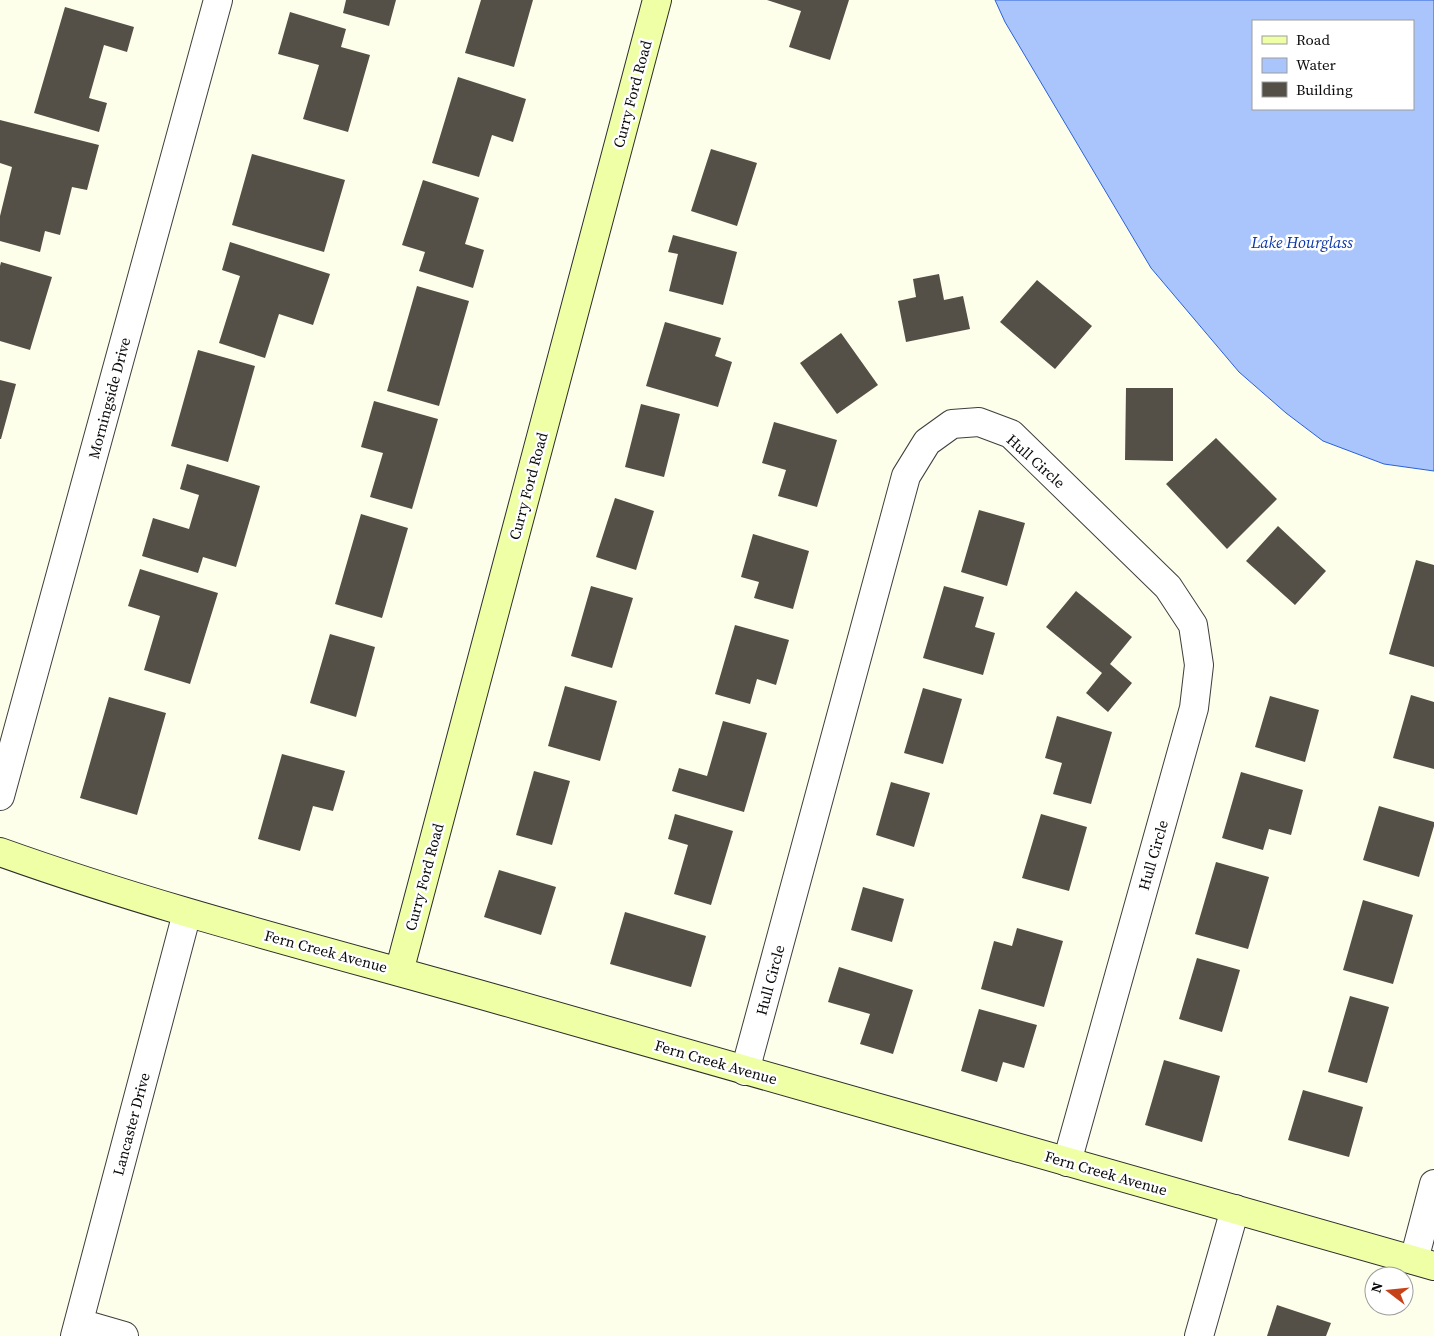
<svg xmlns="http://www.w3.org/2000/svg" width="1434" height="1336" viewBox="0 0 1434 1336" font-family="'Source Serif 4',serif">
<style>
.water{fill:#a9c5fc;stroke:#2a61d9;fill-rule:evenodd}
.building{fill:#555047}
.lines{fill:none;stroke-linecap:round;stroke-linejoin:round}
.street-casing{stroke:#3e3e3e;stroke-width:30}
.secondary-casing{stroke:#2d2d2d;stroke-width:30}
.street{stroke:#fff;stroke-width:28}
.secondary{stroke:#efffa5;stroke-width:28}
.labels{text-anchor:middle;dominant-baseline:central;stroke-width:5;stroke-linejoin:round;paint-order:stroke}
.street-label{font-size:15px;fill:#0b0b0b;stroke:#fff}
.water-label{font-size:16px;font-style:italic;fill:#0b36a7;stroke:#fff}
</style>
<rect width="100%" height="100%" fill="#fdffea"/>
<!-- water -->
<path class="water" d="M995,0H1434V471L1384,464L1323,441L1286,413L1239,372L1151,268L1005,22ZM1253,21H1413V109H1253Z"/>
<!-- building -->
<path class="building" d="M346,0H396L389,26L343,13Z
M481,0H533L514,67L465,53Z
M767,0H849L830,60L789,47L801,11Z
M65,7L134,27L127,52L104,45L89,98L107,103L99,132L34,113Z
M290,12L346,29L341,47L370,55L348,132L303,119L319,65L278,54Z
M458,77L526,99L513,142L492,135L479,177L432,163Z
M0,120L99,145L87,190L72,187L60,235L45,231L40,252L0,241V216L12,167L0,163Z
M711,149L757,163L737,226L691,211Z
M252,154L345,180L324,252L232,225Z
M423,180L479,198L465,244L484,250L473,288L419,271L425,252L402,245Z
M673,235L737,252L723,305L669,291L678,254L668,252Z
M230,242L330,274L313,325L279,314L265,358L219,343L240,276L222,270Z
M1,262L52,277L30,350L0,341V266Z
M939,274L944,300L963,296L970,329L906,342L898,301L916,297L913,279Z
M1037,280L1092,326L1055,369L1000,322Z
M417,286L469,301L439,406L387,391Z
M665,322L721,338L715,356L732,362L718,407L646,386Z
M841,333L878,385L837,414L800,363Z
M198,350L255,366L228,462L171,446Z
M0,380L16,384L1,439H0Z
M1126,388H1173V461L1125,460Z
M374,401L438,419L412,509L370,497L383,453L361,447Z
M641,404L680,414L664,477L625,467Z
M774,422L837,440L817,507L778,496L786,470L762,463Z
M1216,438L1277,499L1227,549L1166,484Z
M187,464L260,486L236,567L203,557L198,573L142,556L153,518L189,529L199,495L180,489Z
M615,498L654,511L636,570L596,557Z
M979,510L1025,523L1007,586L961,572Z
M361,514L408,528L382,618L335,604Z
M1278,526L1326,571L1295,605L1246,561Z
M753,534L809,551L793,609L754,598L759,582L741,577Z
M1416,560L1434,565V667L1389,654Z
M140,569L218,593L190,684L144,670L160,616L128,606Z
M591,586L633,598L612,668L571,656Z
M944,586L984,597L975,627L995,633L983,675L923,658Z
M1076,591L1132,637L1110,664L1132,683L1108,712L1086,693L1102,673L1046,627Z
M735,625L789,640L776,685L757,679L750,704L715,694Z
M330,634L375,647L356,717L310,703Z
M565,686L617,701L600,761L548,746Z
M923,688L962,699L943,764L904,753Z
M1411,695L1434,702V769L1393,758Z
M1270,696L1319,710L1305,762L1255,747Z
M109,697L166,713L137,815L80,798Z
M1057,716L1112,732L1091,804L1053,794L1062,763L1045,758Z
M723,721L767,733L744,812L672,791L679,768L707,776Z
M282,754L345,771L333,811L313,806L300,851L258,839Z
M534,771L570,781L552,845L516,835Z
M1241,772L1303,790L1291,835L1269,829L1263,850L1222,838Z
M891,782L930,793L914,847L876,835Z
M1379,806L1434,822V826L1419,877L1363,860Z
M675,814L733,831L711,905L674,894L688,845L668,839Z
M1041,814L1087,827L1069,891L1022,878Z
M1216,862L1269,877L1248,949L1195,934Z
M499,870L556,887L541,935L484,917Z
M863,887L904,899L892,942L851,930Z
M1363,900L1413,915L1393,984L1343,970Z
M625,912L706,936L691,987L610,964Z
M1017,928L1063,941L1044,1007L981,989L994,941L1012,946Z
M1197,958L1240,970L1222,1032L1179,1019Z
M839,967L913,990L893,1054L860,1044L870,1014L828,1002Z
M1350,996L1389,1007L1367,1083L1328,1072Z
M979,1009L1037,1025L1024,1068L1003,1062L997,1082L961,1071Z
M1164,1060L1220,1076L1202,1142L1145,1125Z
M1303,1090L1363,1107L1349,1157L1288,1140Z
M1277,1305L1331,1323L1326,1336H1267Z"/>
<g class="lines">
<defs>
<path id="street" d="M0,796L218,0
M745,1071L906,476L927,442L952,424L979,422L1011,434L1168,587L1193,625L1199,665L1194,708L1067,1162
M1414,1260L1434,1184
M79,1323L124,1336
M75,1336L187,913
M1199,1336L1235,1209"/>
<path id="secondary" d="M0,852C165,911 335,953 503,1001C813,1090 1124,1177 1434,1266
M399,972L657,0"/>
</defs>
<!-- street casing -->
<use href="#street" class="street-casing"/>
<!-- secondary casing -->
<use href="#secondary" class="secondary-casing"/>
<!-- street -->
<use href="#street" class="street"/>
<!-- secondary -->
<use href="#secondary" class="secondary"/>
</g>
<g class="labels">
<!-- street labels -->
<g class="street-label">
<text transform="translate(632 94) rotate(-75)">Curry Ford Road</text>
<text transform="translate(109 398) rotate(-75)">Morningside Drive</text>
<text transform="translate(1036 461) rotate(42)">Hull Circle</text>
<text transform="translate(528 486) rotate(-75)">Curry Ford Road</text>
<text transform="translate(1153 855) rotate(-74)">Hull Circle</text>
<text transform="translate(424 877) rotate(-75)">Curry Ford Road</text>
<text transform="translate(326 951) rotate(15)">Fern Creek Avenue</text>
<text transform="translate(770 980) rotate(-75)">Hull Circle</text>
<text transform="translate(716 1062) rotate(16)">Fern Creek Avenue</text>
<text transform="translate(131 1124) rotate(-75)">Lancaster Drive</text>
<text transform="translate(1106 1173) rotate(16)">Fern Creek Avenue</text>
</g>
<!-- water labels -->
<g class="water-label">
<text x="1302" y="242">Lake Hourglass</text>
</g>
</g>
<!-- legend -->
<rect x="1252" y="20" width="162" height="90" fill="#ffffff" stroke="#9d9d9d"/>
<rect x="1262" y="36" width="25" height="8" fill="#efffa5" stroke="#9d9d9d"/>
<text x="1296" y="45" font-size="15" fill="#0b0b0b">Road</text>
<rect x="1262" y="58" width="25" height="15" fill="#a9c5fc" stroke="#9d9d9d"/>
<text x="1296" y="70" font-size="15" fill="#0b0b0b">Water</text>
<rect x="1262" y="82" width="25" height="15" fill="#555047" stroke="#9d9d9d"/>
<text x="1296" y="95" font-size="15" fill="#0b0b0b">Building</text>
<!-- north arrow -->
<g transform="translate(1389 1291) rotate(286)"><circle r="24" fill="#ffffff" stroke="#9d9d9d"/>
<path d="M0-4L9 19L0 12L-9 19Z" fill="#c74218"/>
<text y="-8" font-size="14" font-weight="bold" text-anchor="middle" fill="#0b0b0b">N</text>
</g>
</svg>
